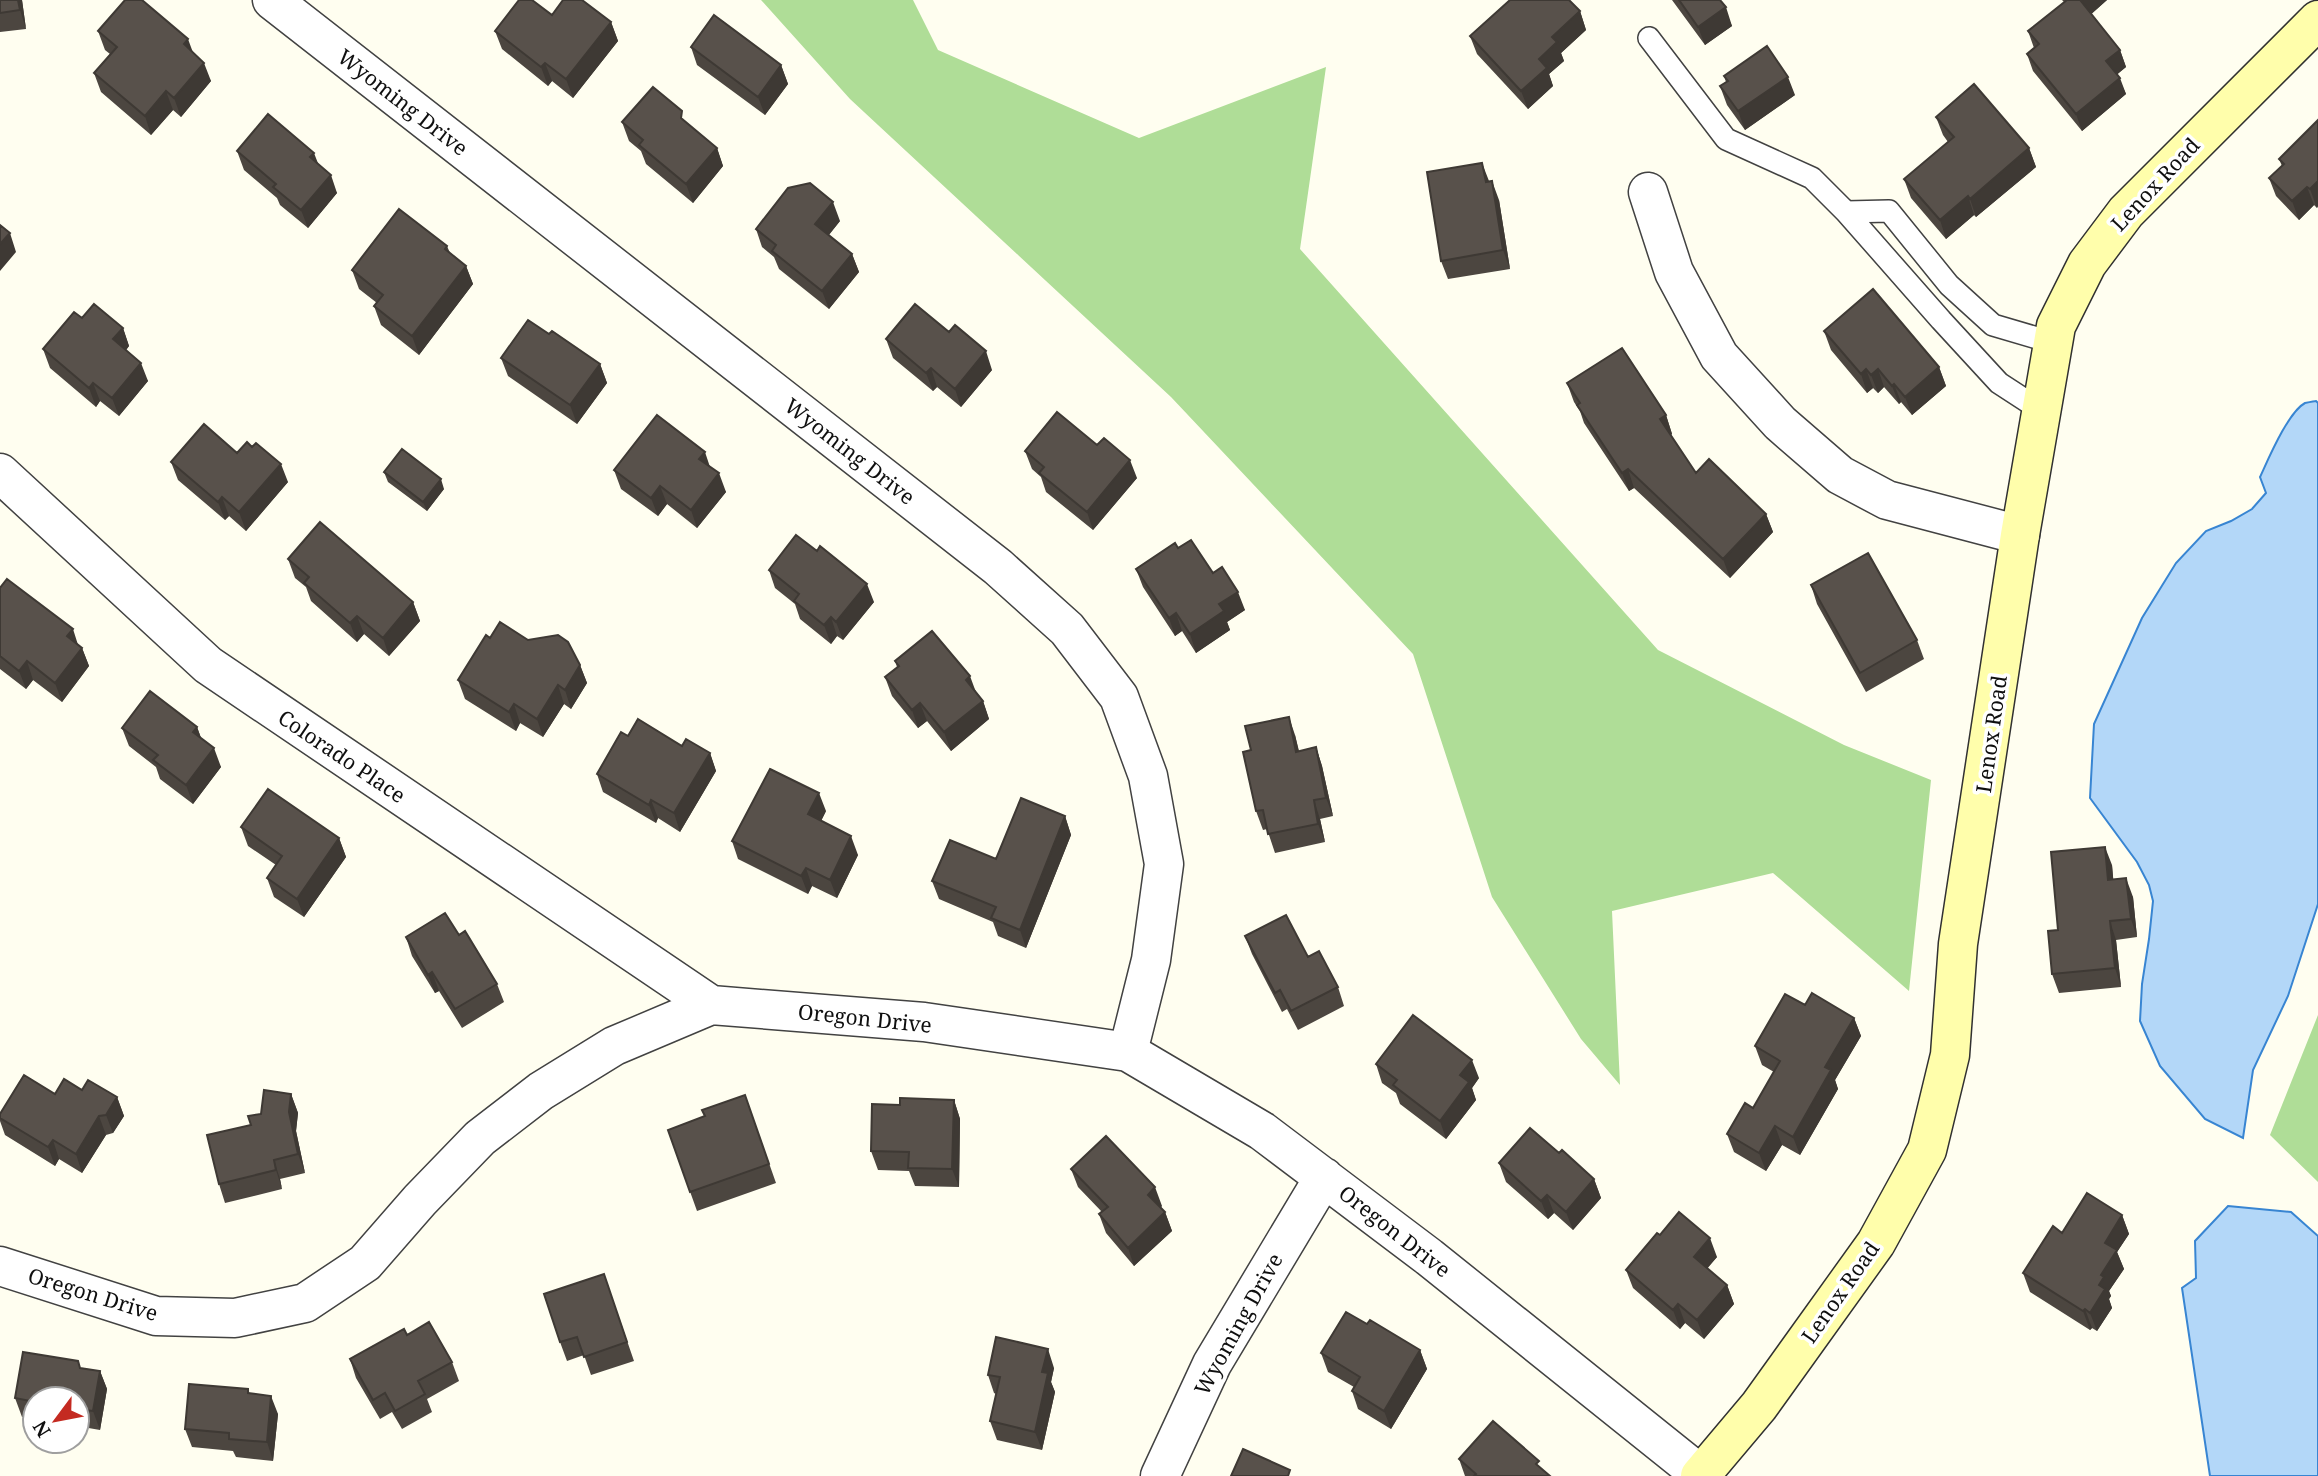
<svg xmlns="http://www.w3.org/2000/svg" width="2318" height="1476" viewBox="0 0 2318 1476" font-family="'Noto Serif',serif">
<style>
.forest{fill:#afdd97}
.water{fill:#b3d7f8;stroke:#3885d2;stroke-width:2}
.lines{fill:none;stroke-linecap:round;stroke-linejoin:round}
.lane-casing{stroke:#424242;stroke-width:24}
.street-casing{stroke:#424242;stroke-width:41}
.secondary-casing{stroke:#313131;stroke-width:41}
.lane{stroke:#fff;stroke-width:21}
.street{stroke:#fff;stroke-width:38}
.secondary{stroke:#fffeab;stroke-width:38}
.wall{fill:#4c4640}
.shaded-wall{fill:#3e3934}
.building{fill:#58514b;stroke:#3e3934;stroke-width:2}
.labels{text-anchor:middle;dominant-baseline:central;stroke-width:7;stroke-linejoin:round;paint-order:stroke}
.street-label{font-size:21px;fill:#0f0f0f;stroke:#fff}
</style>
<rect width="100%" height="100%" fill="#fffef0"/>
<!-- forest -->
<path class="forest" d="M761,0H913L938,50L1139,138L1326,67L1300,249L1658,650L1844,745L1931,780L1909,991L1773,873L1612,911L1620,1085L1581,1039L1492,897L1413,654L1171,397L850,99Z
M2318,1015V1182L2270,1135Z"/>
<!-- water -->
<path class="water" d="M2316,401L2318,403V904L2288,996L2253,1070L2243,1138L2205,1119L2160,1066L2140,1021L2142,984L2149,939L2153,901L2149,885L2137,862L2090,798L2094,724L2142,618L2176,563L2206,531L2231,521L2252,509L2266,493L2260,477C2268,460 2288,412 2305,403C2305,403 2315,401 2316,401Z
M2228,1206L2291,1212L2318,1236V1476H2210L2182,1288L2196,1278L2195,1241Z"/>
<g class="lines">
<defs>
<path id="lane" d="M1649,38L1726,139L1812,178L1846,212L1941,320L1999,383L2042,411
M1846,212L1889,211L1949,285L1993,325L2054,343"/>
<path id="street" d="M272,0L998,567L1067,629L1119,697L1148,776L1164,864L1151,960L1128,1052
M1648,192L1674,272L1719,356L1780,423L1840,475L1887,500L2020,535
M0,473L208,665L711,1005
M0,1266L156,1316L235,1318L305,1303L365,1263L420,1200L480,1138L541,1091L614,1046L711,1005L924,1022L1128,1052L1262,1131L1429,1257L1701,1475
M1160,1476L1212,1364L1324,1177"/>
<path id="secondary" d="M1700,1476L1759,1406L1876,1243L1927,1150L1950,1055L1958,944L2020,535L2056,326L2087,264L2126,212L2318,20"/>
</defs>
<!-- lane casing -->
<use href="#lane" class="lane-casing"/>
<!-- street casing -->
<use href="#street" class="street-casing"/>
<!-- secondary casing -->
<use href="#secondary" class="secondary-casing"/>
<!-- lane -->
<use href="#lane" class="lane"/>
<!-- street -->
<use href="#street" class="street"/>
<!-- secondary -->
<use href="#secondary" class="secondary"/>
</g>
<!-- wall -->
<path class="wall" d="M0,0H22L26,29L0,32Z
M1672,0H1720L1732,26L1705,45Z
M2062,0H2107L2091,14L2120,50L2126,67L2117,74L2126,94L2082,131L2033,71L2027,54L2034,48L2028,31L2064,2Z
M1580,11L1586,30L1561,53L1564,61L1549,74L1553,86L1528,109L1477,54L1470,36Z
M552,15L611,22L618,41L573,98L552,81L548,86L502,49L495,31Z
M98,31L193,53L211,81L181,117L173,110L151,135L101,92L94,73L110,54L105,50Z
M691,47L781,65L788,84L765,115L697,65Z
M1724,76L1795,95L1745,130L1727,105L1720,86L1726,82Z
M1936,117L2029,148L2036,167L1976,217L1974,215L1946,239L1911,198L1904,179L1948,142L1943,135Z
M2318,120V206L2317,208L2314,205L2299,220L2276,196L2269,178L2282,166L2279,159Z
M622,122H686L717,148L723,166L693,203L646,164L641,151L629,141Z
M237,151L318,164L337,193L308,228L280,205L277,198L244,170Z
M1499,200L1510,269L1448,279L1441,261Z
M840,221L829,235L852,254L859,272L829,309L779,269L774,257L762,247L756,229Z
M447,246L450,253L466,266L473,284L419,355L381,325L374,306L377,303L359,289L352,270Z
M82,318L123,328L129,346L126,350L148,381L119,416L100,401L96,407L50,368L43,349Z
M1824,331L1939,367L1946,386L1912,415L1901,402L1899,404L1884,387L1878,393L1873,388L1867,393L1831,350Z
M549,334L600,364L607,383L577,424L508,376L501,358Z
M886,339L992,370L961,407L937,387L933,391L893,358Z
M1567,383L1666,415L1672,434L1671,435L1696,473L1766,514L1773,532L1730,578L1634,488L1629,491L1584,423L1580,411L1574,402Z
M1025,451L1137,478L1093,530L1046,492L1041,477L1032,469Z
M237,453L288,482L246,531L229,516L225,520L178,480L171,462Z
M710,467L726,492L697,528L667,504L658,516L621,489L614,470Z
M384,472L444,489L427,511L388,482Z
M1178,548L1213,573L1245,610L1227,622L1230,630L1196,653L1182,631L1175,636L1143,587L1136,569Z
M288,559L413,602L420,621L389,656L364,634L357,642L311,601L306,587L295,578Z
M769,570L874,602L843,640L837,636L831,644L800,619L795,604L775,588Z
M1811,585L1917,640L1924,659L1866,692L1817,604Z
M0,588L82,648L89,666L62,702L33,680L26,689L0,669Z
M490,638L528,640L580,665L587,683L571,709L564,704L543,737L520,723L516,731L465,699L458,680Z
M895,661L976,693L983,701L989,719L951,751L927,721L918,728L892,696L885,677L897,667Z
M197,727L201,738L221,767L193,804L160,779L156,767L129,746L122,728Z
M1295,735L1299,751L1316,747L1322,766L1333,816L1320,819L1325,842L1275,853L1267,829L1263,830L1256,811L1251,750Z
M628,736L682,746L710,753L716,771L680,832L658,818L656,823L603,792L597,774Z
M826,811L821,821L858,855L837,898L812,886L808,894L738,859L732,841Z
M1065,816L1071,835L1026,948L998,936L993,922L939,899L932,881L996,859Z
M241,827L339,838L346,857L304,917L274,897L267,878L276,865L248,846Z
M2112,865L2113,879L2133,897L2137,937L2116,940L2121,987L2059,993L2052,974L2058,930Z
M1245,936L1308,957L1338,987L1344,1006L1298,1030L1287,1009L1282,1012L1252,954Z
M406,937L497,984L504,1002L462,1028L439,991L435,993L412,956Z
M1805,1005L1854,1018L1861,1036L1835,1080L1838,1089L1800,1155L1782,1145L1766,1171L1734,1152L1727,1134L1753,1108L1774,1072L1762,1065L1755,1046Z
M1376,1064L1479,1078L1472,1088L1476,1100L1446,1139L1400,1104L1396,1093L1382,1083Z
M82,1090L117,1097L124,1116L113,1133L106,1135L82,1173L59,1159L55,1166L5,1135L0,1121V1114L55,1094Z
M291,1094L298,1113L296,1131L305,1173L280,1179L282,1189L225,1203L219,1184L251,1125L261,1114Z
M745,1095L776,1183L697,1211L668,1130L705,1116Z
M954,1100L960,1119L959,1187L915,1186L909,1171L878,1170L871,1151L900,1105Z
M1559,1153L1594,1179L1601,1198L1573,1230L1554,1213L1548,1219L1506,1182L1499,1163Z
M1071,1169L1162,1206L1161,1207L1165,1212L1172,1231L1134,1266L1106,1233L1099,1214L1102,1212L1078,1187Z
M2122,1215L2129,1234L2117,1252L2124,1269L2109,1291L2111,1296L2109,1299L2112,1308L2097,1331L2092,1328L2090,1330L2030,1292L2023,1273L2062,1233Z
M1660,1235L1717,1257L1707,1268L1727,1285L1734,1304L1704,1339L1685,1323L1680,1329L1633,1288L1626,1270Z
M604,1274L634,1361L591,1375L584,1355L567,1361L560,1342Z
M1367,1324L1420,1350L1427,1369L1391,1429L1358,1409L1352,1391L1354,1387L1328,1372L1321,1353Z
M407,1335L452,1362L459,1381L427,1399L432,1412L402,1429L392,1412L380,1419L356,1378L350,1359Z
M80,1368L100,1371L107,1389L100,1430L77,1426V1399H35V1419L22,1417L15,1398Z
M1054,1368L1051,1382L1055,1392L1042,1450L997,1440L990,1421L996,1394L994,1393L988,1375Z
M248,1389L250,1394L278,1414L273,1461L236,1457L233,1451L192,1447L185,1429Z
M1459,1459L1542,1469L1550,1476H1465Z"/>
<!-- shaded-wall -->
<path class="shaded-wall" d="M18,0H22L26,29L20,10Z
M2082,0H2107L2087,18L2081,1Z
M1726,7L1732,26L1705,45L1698,27Z
M1580,11L1586,30L1561,53L1564,61L1549,74L1553,86L1528,109L1521,91L1552,37Z
M611,22L618,41L573,98L566,79Z
M188,39L195,58L184,44Z
M2120,50L2126,67L2113,78L2106,61Z
M204,63L211,81L181,117L174,98Z
M545,63L552,81L548,86L541,67Z
M781,65L788,84L765,115L758,97Z
M1788,77L1795,95L1745,130L1738,111Z
M2120,78L2126,94L2082,131L2076,114Z
M166,91L173,110L151,135L145,116Z
M717,148L723,166L693,203L686,184Z
M2029,148L2036,167L1976,217L1970,199Z
M314,153L321,171L310,157Z
M1482,163L1489,181L1486,182Z
M331,175L337,193L308,228L301,210Z
M1492,181L1499,200L1510,269L1503,250Z
M2318,181V206L2317,208L2310,189Z
M2307,187L2314,205L2299,220L2292,201Z
M1968,196L1974,215L1946,239L1940,220Z
M833,202L840,221L822,243L815,224Z
M10,233L16,252L0,271V244Z
M852,254L859,272L829,309L822,291Z
M466,266L473,284L419,355L412,336Z
M123,328L129,346L120,358L113,339Z
M986,351L992,370L961,407L955,389Z
M141,363L148,381L119,416L112,398Z
M600,364L607,383L577,424L570,405Z
M1939,367L1946,386L1912,415L1905,397Z
M931,368L937,387L933,391L926,373Z
M1866,369L1873,388L1867,393L1861,374Z
M1878,369L1884,387L1878,393L1871,375Z
M93,383L100,401L96,407L89,388Z
M1894,384L1901,402L1899,404L1892,386Z
M1666,415L1672,434L1667,437L1660,419Z
M705,452L711,470L699,459Z
M1130,460L1137,478L1093,530L1087,512Z
M281,464L288,482L246,531L239,512Z
M1628,469L1634,488L1629,491L1622,473Z
M719,473L726,492L697,528L691,510Z
M441,479L444,489L427,511L423,502Z
M660,486L667,504L658,516L651,498Z
M222,497L229,516L225,520L218,502Z
M1766,514L1773,532L1730,578L1723,559Z
M867,584L874,602L843,640L836,622Z
M1238,592L1245,610L1227,622L1230,630L1196,653L1190,634L1219,604Z
M413,602L420,621L389,656L383,638Z
M1176,613L1182,631L1175,636L1169,618Z
M357,616L364,634L357,642L350,623Z
M831,617L837,636L831,644L824,625Z
M73,629L79,648L67,636Z
M82,648L89,666L62,702L55,683Z
M27,661L33,680L26,689L19,671Z
M580,665L587,683L571,709L565,690Z
M970,676L977,695L966,680Z
M558,685L564,704L543,737L537,719Z
M983,701L989,719L951,751L944,732Z
M920,703L927,721L918,728L912,710Z
M514,704L520,723L516,731L509,712Z
M1289,717L1295,735L1303,770L1296,752Z
M197,727L204,746L193,732Z
M1316,747L1322,766L1333,816L1326,798Z
M214,748L221,767L193,804L186,785Z
M710,753L716,771L680,832L674,813Z
M819,793L826,811L815,833L808,814Z
M651,800L658,818L656,823L649,805Z
M1314,800L1320,819L1325,842L1318,824Z
M1065,816L1071,835L1026,948L1020,930Z
M851,836L858,855L837,898L830,880Z
M339,838L346,857L304,917L297,899Z
M2105,847L2112,865L2115,898L2108,880Z
M806,868L812,886L808,894L801,876Z
M2126,878L2133,897L2137,937L2131,919Z
M2110,921L2116,940L2121,987L2115,968Z
M432,972L439,991L435,993L428,975Z
M1854,1018L1861,1036L1835,1080L1838,1089L1800,1155L1793,1137L1825,1067Z
M1472,1060L1479,1078L1472,1088L1476,1100L1446,1139L1440,1121L1460,1075Z
M291,1094L298,1113L296,1131L305,1173L298,1154L289,1112Z
M117,1097L124,1116L113,1133L106,1115Z
M954,1100L960,1119L959,1187L952,1169Z
M99,1116L106,1135L82,1173L76,1154Z
M1775,1126L1782,1145L1766,1171L1759,1153Z
M53,1140L59,1159L55,1166L48,1147Z
M274,1160L280,1179L282,1189L276,1170Z
M1594,1179L1601,1198L1573,1230L1566,1212Z
M1155,1187L1162,1206L1155,1213L1148,1195Z
M1547,1195L1554,1213L1548,1219L1541,1201Z
M1165,1212L1172,1231L1134,1266L1128,1248Z
M2122,1215L2129,1234L2117,1252L2124,1269L2109,1291L2111,1296L2109,1299L2112,1308L2097,1331L2090,1313L2099,1285L2105,1243Z
M1710,1238L1717,1257L1701,1276L1694,1257Z
M1727,1285L1734,1304L1704,1339L1697,1320Z
M1678,1304L1685,1323L1680,1329L1673,1310Z
M2085,1309L2092,1328L2090,1330L2083,1311Z
M1048,1349L1054,1368L1051,1382L1055,1392L1042,1450L1035,1432L1042,1372Z
M1420,1350L1427,1369L1391,1429L1384,1411Z
M100,1371L107,1389L100,1430L93,1411Z
M271,1396L278,1414L273,1461L267,1442Z"/>
<!-- building -->
<path class="building" d="M0,0H18L20,10L0,13Z
M125,0H142L188,39L184,44L204,63L174,98L166,91L145,116L94,73L117,47L98,31Z
M519,0H532L552,15L563,0H582L611,22L566,79L545,63L541,67L495,31Z
M1510,0H1569L1580,11L1552,37L1557,42L1539,59L1547,68L1521,91L1470,36Z
M1679,0H1720L1726,7L1698,27Z
M2067,0H2082L2081,1L2120,50L2106,61L2120,78L2076,114L2027,54L2039,44L2028,31Z
M714,15L781,65L758,97L691,47Z
M1767,46L1788,77L1738,111L1720,86L1728,81L1724,76Z
M1974,84L2029,148L1970,199L1968,196L1940,220L1904,179L1954,137L1936,117Z
M653,87L682,111L681,118L717,148L686,184L639,145L643,140L622,122Z
M268,114L314,153L310,157L331,175L301,210L273,187L276,184L237,151Z
M2318,120V181L2310,189L2307,187L2292,201L2269,178L2284,164L2279,159Z
M1482,163L1486,182L1492,181L1503,250L1441,261L1427,172Z
M810,183L833,202L815,224L852,254L822,291L772,251L776,245L756,229L788,188Z
M399,209L447,246L445,249L466,266L412,336L374,306L383,295L352,270Z
M0,225L10,233L0,244Z
M1873,289L1939,367L1905,397L1894,384L1892,386L1878,369L1871,375L1866,369L1861,374L1824,331Z
M94,304L123,328L113,339L141,363L112,398L93,383L89,388L43,349L74,312L82,318Z
M915,304L949,332L955,325L986,351L955,389L931,368L926,373L886,339Z
M528,320L549,334L552,331L600,364L570,405L501,358Z
M1622,348L1666,415L1660,419L1696,473L1709,459L1766,514L1723,559L1628,469L1622,473L1577,405L1580,403L1567,383Z
M1057,412L1097,445L1104,438L1130,460L1087,512L1039,473L1044,467L1025,451Z
M657,415L705,452L699,459L719,473L691,510L660,486L651,498L614,470Z
M204,424L237,453L247,442L252,447L256,443L281,464L239,512L222,497L218,502L171,462Z
M402,449L441,479L423,502L384,472Z
M320,522L413,602L383,638L357,616L350,623L304,583L309,577L288,559Z
M796,535L817,551L820,546L867,584L836,622L831,617L824,625L794,601L799,594L769,570Z
M1191,540L1213,573L1222,567L1238,592L1219,604L1224,611L1190,634L1176,613L1169,618L1136,569L1175,543L1178,548Z
M1868,553L1917,640L1860,673L1811,585Z
M7,579L73,629L67,636L82,648L55,683L27,661L19,671L0,656V588Z
M500,622L528,640L558,635L568,642L580,665L565,690L558,685L537,719L514,704L509,712L458,680L486,635L490,638Z
M932,631L970,676L966,680L983,701L944,732L920,703L912,710L885,677L899,666L895,661Z
M150,691L197,727L193,732L214,748L186,785L153,760L158,755L122,728Z
M1289,717L1296,752L1316,747L1326,798L1314,800L1318,824L1268,834L1263,810L1256,811L1243,752L1251,750L1245,726Z
M638,719L682,746L686,739L710,753L674,813L651,800L649,805L597,774L621,732L628,736Z
M770,769L819,793L808,814L851,836L830,880L806,868L801,876L732,841Z
M268,789L339,838L297,899L267,878L282,856L241,827Z
M1021,798L1065,816L1020,930L991,918L996,907L932,881L950,840L996,859Z
M2105,847L2108,880L2126,878L2131,919L2110,921L2115,968L2052,974L2048,931L2058,930L2051,852Z
M445,913L459,935L465,931L497,984L455,1009L432,972L428,975L406,937Z
M1286,915L1308,957L1319,951L1338,987L1291,1011L1280,990L1275,993L1245,936Z
M1812,993L1854,1018L1825,1067L1831,1070L1793,1137L1775,1126L1759,1153L1727,1134L1745,1103L1753,1108L1780,1061L1755,1046L1785,994L1805,1005Z
M1413,1015L1472,1060L1460,1075L1469,1082L1440,1121L1393,1085L1397,1080L1376,1064Z
M24,1075L55,1094L64,1079L82,1090L88,1080L117,1097L106,1115L99,1116L76,1154L53,1140L48,1147L0,1118V1114Z
M264,1090L291,1094L289,1112L298,1154L274,1160L276,1170L219,1184L207,1135L251,1125L248,1116L261,1114Z
M745,1095L769,1164L690,1192L668,1130L705,1116L702,1110Z
M900,1098L954,1100L952,1169L908,1168L909,1152L871,1151L872,1104L900,1105Z
M1530,1128L1559,1153L1562,1150L1594,1179L1566,1212L1547,1195L1541,1201L1499,1163Z
M1106,1136L1155,1187L1148,1195L1165,1212L1128,1248L1099,1214L1108,1207L1071,1169Z
M2087,1193L2122,1215L2105,1243L2117,1250L2101,1275L2104,1277L2099,1285L2105,1289L2090,1313L2085,1309L2083,1311L2023,1273L2053,1226L2062,1233Z
M1679,1212L1710,1238L1694,1257L1727,1285L1697,1320L1678,1304L1673,1310L1626,1270L1657,1233L1660,1235Z
M604,1274L627,1342L584,1357L577,1337L560,1342L544,1294Z
M1346,1312L1367,1324L1370,1320L1420,1350L1384,1411L1352,1391L1360,1377L1321,1353Z
M429,1322L452,1362L418,1381L425,1394L395,1411L385,1393L373,1400L350,1359L404,1329L407,1335Z
M996,1337L1048,1349L1042,1372L1048,1373L1035,1432L990,1421L1000,1377L988,1375Z
M23,1352L78,1361L80,1368L100,1371L93,1411L77,1409V1399H35V1402L15,1398Z
M189,1384L248,1389V1393L271,1396L267,1442L229,1439V1433L185,1429Z
M1493,1421L1539,1461L1536,1464L1550,1476H1474L1476,1474L1459,1459Z
M1243,1449L1290,1470L1288,1476H1231Z"/>
<g class="labels">
<!-- street labels -->
<g class="street-label">
<text transform="translate(403 102) rotate(38)">Wyoming Drive</text>
<text transform="translate(2155 184) rotate(-47)">Lenox Road</text>
<text transform="translate(850 451) rotate(38)">Wyoming Drive</text>
<text transform="translate(1991 734) rotate(-82)">Lenox Road</text>
<text transform="translate(342 756) rotate(34)">Colorado Place</text>
<text transform="translate(865 1018) rotate(6)">Oregon Drive</text>
<text transform="translate(1395 1231) rotate(38)">Oregon Drive</text>
<text transform="translate(1840 1292) rotate(-55)">Lenox Road</text>
<text transform="translate(93 1294) rotate(17)">Oregon Drive</text>
<text transform="translate(1238 1324) rotate(-61)">Wyoming Drive</text>
</g>
</g>
<!-- north arrow -->
<g transform="translate(56 1420) rotate(238)"><circle r="33" fill="#ffffff" stroke="#9f9f9f" stroke-width="2"/>
<path d="M0-5L12 26L0 18L-12 26Z" fill="#c42a21"/>
<text y="-10" font-size="19" font-weight="bold" text-anchor="middle" fill="#0f0f0f">N</text>
</g>
</svg>
